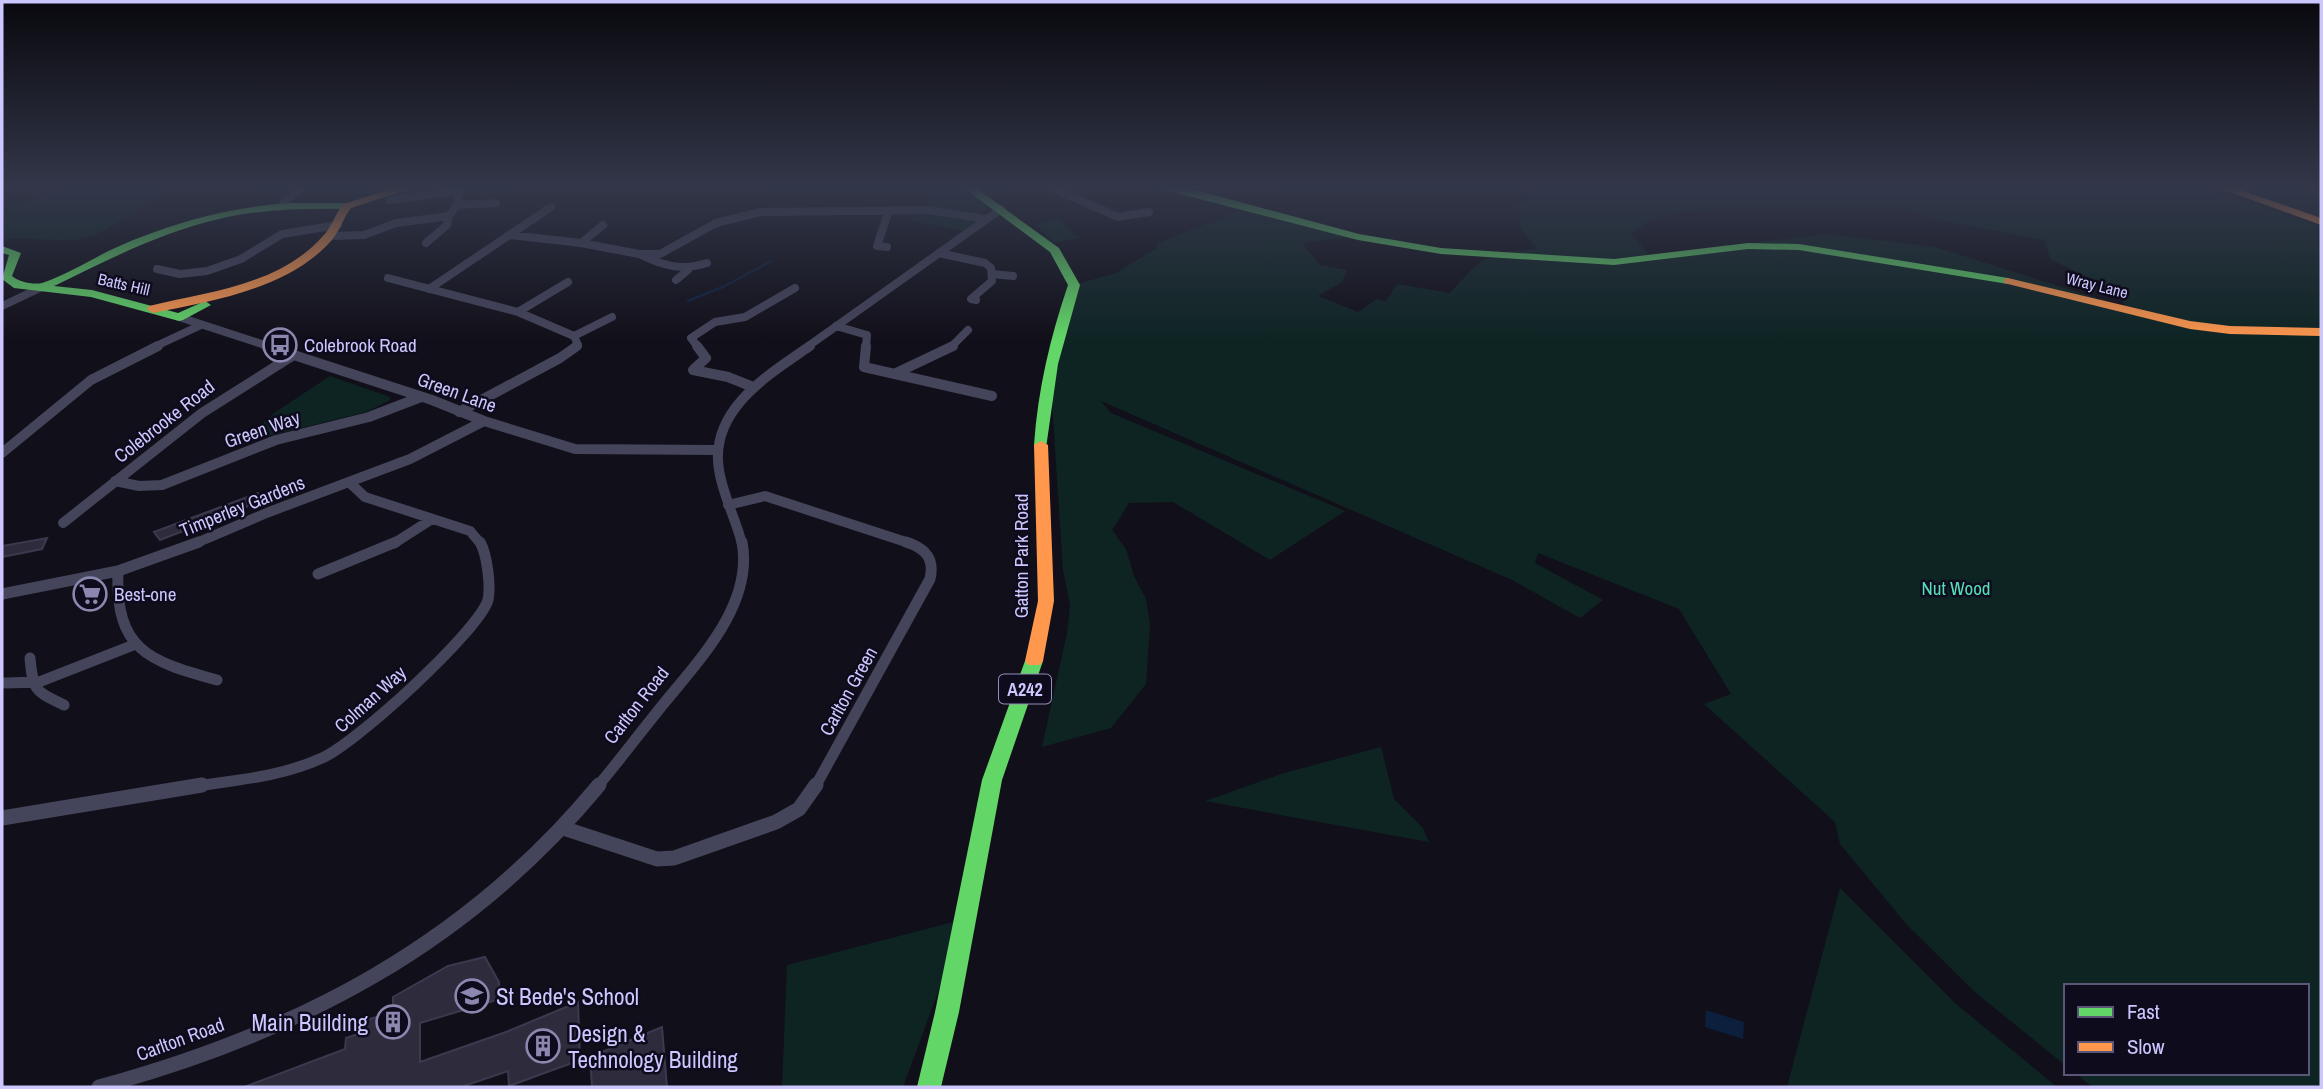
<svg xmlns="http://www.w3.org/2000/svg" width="2323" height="1089" viewBox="0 0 2323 1089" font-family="'Archivo Narrow',sans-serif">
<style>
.green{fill:#0e2423;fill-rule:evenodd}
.water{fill:#0c1f3d}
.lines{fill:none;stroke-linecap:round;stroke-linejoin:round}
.stream{stroke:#0c1f3d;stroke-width:2.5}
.building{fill:#2e2c3c;stroke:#3c394e;stroke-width:2}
.street-far3{stroke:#44445a;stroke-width:8}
.street-far2{stroke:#44445a;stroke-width:10}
.street-far1{stroke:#44445a;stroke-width:11}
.street{stroke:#44445a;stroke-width:15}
.fast{fill:#63d668;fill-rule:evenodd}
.slow{fill:#ff974d;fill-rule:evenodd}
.labels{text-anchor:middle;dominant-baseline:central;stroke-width:5;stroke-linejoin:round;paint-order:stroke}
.far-street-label{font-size:16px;fill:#ccc7ff;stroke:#0e0b1d}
.shield{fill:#0e0b1d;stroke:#938fbb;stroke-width:2}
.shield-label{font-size:18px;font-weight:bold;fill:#ccc7ff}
.poi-label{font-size:19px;fill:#ccc7ff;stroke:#0e0b1d;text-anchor:start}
.street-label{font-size:19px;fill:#ccc7ff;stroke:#0e0b1d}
.park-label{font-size:19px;fill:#54dfb8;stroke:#0e0b1d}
.near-poi-label{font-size:23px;fill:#ccc7ff;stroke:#0e0b1d;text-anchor:start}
</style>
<rect width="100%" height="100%" fill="#110f19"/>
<!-- green -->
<path class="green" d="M67,188H170C156,199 105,233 90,237C62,245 31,235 2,240V209Z
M931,188H966L993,207L977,213L927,206Z
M1534,188H2205L2321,226V1087H2092L2075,1073H2307V986H2066V1066L1975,992L1907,925L1840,844L1835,822L1704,704L1731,694L1679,609L1538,553L1535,563L1603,600L1580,618L1512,580L1101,401L1111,413L1345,511L1270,560L1173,502L1129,503L1112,530L1126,549L1134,576L1146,599L1150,625L1146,684L1111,728L1042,747L1067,633L1070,605L1063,570L1051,387L1074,285L1116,273L1157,248L1156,244L1241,210L1349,237L1302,243L1320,265L1347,270L1342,282L1318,296L1358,312L1377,299L1386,301L1397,284L1450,293C1487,253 1483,254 1537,249L1521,228L1518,207ZM1898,207L1938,220L2045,240L2050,259L2120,293L2125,307L1935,247L1827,234L1650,255L1631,234C1651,217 1670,213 1696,210Z
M2240,188H2321V222L2254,200L2258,198Z
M908,212H936L976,222L964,231L913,221Z
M1059,219L1079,238L1054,243L1035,224Z
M330,376L390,397V400L366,412L252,440L246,437L277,411Z
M1381,747L1394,799L1423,828L1429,842L1205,801L1284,773Z
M1840,888L1955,1003L2057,1087H1787Z
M965,919L903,1087H782L787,965Z"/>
<!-- water -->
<path class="water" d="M1706,1010L1744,1022L1743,1039L1705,1027Z"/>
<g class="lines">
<!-- stream -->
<path class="stream" d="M407,190L412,188
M688,301L725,286L771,261"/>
</g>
<!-- building -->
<path class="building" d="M258,493L261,501L160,540L154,532Z
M47,538L42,549L2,557V546Z
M485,957L499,982L500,999L420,1023V1062L506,1032L578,1002L580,1060L509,1086L508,1071L461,1087H244L345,1049L346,1038L364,1032L363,1021L393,1012V997L448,966Z
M662,1027L667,1087H592L590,1057Z"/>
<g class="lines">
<!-- street-far3 -->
<path class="street-far3" d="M1052,188L1118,217L1149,212
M390,200L456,191L460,192L457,205L496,203
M279,207L301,188
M511,235L581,243L639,254H660L716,223L760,212L929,210L986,219
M330,236L364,235L396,223L449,216L457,205
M426,243L447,225L449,216
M581,243L603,225
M887,247L877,246L889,210
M939,253L985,263L991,268L992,281L971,299L976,300
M641,255C664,266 682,271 707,263
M157,269L180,274L207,271L241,259L282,234L338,225
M992,274L1013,276
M388,278L518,312L574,336L578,345L575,347
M676,280L688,270
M429,289L551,207
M2,306L40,288
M518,312L568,282
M179,317L271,347
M836,326L867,335L866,347
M574,336L612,317
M154,347L201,325
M698,347L691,338L715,322L745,317L795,288
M807,347L1001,209
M951,347L968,330"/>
<!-- street-far2 -->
<path class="street-far2" d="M266,346L432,400L484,421L575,449L716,450
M697,346L706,358L693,370L728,377L753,387
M866,346L864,367L992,396
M894,374L953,346
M459,412L560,358L577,346
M2,453L91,380L158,346
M115,481L139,486L162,485L276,440L369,417L421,397
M350,483L365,497L470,531L481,544
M728,505L765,496L912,544
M63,523L202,413L292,356
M194,544L269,512L410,459L484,421
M393,544L432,519
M742,544C736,519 723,496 719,470C709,410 768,375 810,346"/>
<!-- street-far1 -->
<path class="street-far1" d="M118,571C115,650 148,661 217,680
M318,574L396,542
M2,594L118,571L199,542
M30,658C33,691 35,691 64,705
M5,683L39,682L136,644
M191,787C235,780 281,777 322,758C355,744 478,632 488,600C491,586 487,554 480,542
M597,787C619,761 640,733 661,707C698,661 754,605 742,542
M815,787L930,579C935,558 925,548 906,542"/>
<!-- street -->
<path class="street" d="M2,818L202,785
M563,828L657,859L674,858L776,822L799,809L816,785
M99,1087C297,1033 466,946 599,785"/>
<!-- fast -->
<path class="fast" d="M964,188H976L1059,248L1080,285L1058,364L1046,448H1036L1034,445C1038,389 1050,338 1068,285L1050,252Z
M1157,188L1195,190L1359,234L1441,248L1614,259L1748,243L1799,244L2008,278L2014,281L2008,284L1799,250L1748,249L1614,265L1441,254L1358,240Z
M291,203H347L352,206L347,209C304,208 261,209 219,219C161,232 108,260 54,286L92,290L178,313L205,301L211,305L183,320L179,321L91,297L14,288L2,279L9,255L2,253V246L21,253L12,276C19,282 33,285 42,283C67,275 91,259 115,248C171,223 229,207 291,203Z
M1034,655L1040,657L1043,661L1002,780L959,1012L941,1087H917L935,1012L982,780L1025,661L1028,657Z"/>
<!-- slow -->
<path class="slow" d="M395,188H412L351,208C343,218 340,231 331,241C288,289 213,301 153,313L147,309L149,306C208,292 280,285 323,236C332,227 335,214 343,204Z
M2219,188H2235L2321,218V225Z
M2008,278L2190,321L2230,326L2321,328V336L2230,334L2190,329L2004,283V279Z
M1041,441L1048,445L1054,601L1043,661L1040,665H1028L1025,661L1038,601L1034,445Z"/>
</g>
<!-- sky -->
<linearGradient id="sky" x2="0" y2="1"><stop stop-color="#09080e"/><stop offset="0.55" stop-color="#323749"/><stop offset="1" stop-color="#323749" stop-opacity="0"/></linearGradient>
<rect width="2323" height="341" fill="url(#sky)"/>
<!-- icons -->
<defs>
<symbol id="bus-ring" viewBox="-11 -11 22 22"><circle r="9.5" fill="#0e0b1d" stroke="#8b87ae" stroke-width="1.5"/><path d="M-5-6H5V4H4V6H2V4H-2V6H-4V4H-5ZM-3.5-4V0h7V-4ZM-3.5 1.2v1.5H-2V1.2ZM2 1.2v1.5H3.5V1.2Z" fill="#8b87ae"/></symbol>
<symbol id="supermarket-ring" viewBox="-11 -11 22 22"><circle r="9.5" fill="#0e0b1d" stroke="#8b87ae" stroke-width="1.5"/><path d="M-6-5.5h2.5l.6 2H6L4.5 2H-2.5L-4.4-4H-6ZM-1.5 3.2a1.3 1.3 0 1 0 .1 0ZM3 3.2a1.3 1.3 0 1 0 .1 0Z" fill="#8b87ae"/></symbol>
<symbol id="school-ring" viewBox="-11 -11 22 22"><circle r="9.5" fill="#0e0b1d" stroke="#8b87ae" stroke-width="1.5"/><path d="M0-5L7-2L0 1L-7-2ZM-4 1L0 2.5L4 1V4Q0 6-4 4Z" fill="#8b87ae"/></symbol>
<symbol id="building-ring" viewBox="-11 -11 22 22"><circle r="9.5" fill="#0e0b1d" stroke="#8b87ae" stroke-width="1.5"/><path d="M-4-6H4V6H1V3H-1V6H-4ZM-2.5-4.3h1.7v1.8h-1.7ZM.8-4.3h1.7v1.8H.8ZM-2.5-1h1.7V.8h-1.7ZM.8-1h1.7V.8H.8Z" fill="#8b87ae"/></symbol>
</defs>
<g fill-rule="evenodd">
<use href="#bus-ring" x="261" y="326" width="38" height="38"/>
<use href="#supermarket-ring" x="71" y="575" width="38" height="38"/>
<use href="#school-ring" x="453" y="977" width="38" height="38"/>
<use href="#building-ring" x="374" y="1003" width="38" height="38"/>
<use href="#building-ring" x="524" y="1027" width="38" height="38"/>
</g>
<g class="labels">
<!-- far-street labels -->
<g class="far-street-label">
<text transform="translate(124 284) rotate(13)">Batts Hill</text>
<text transform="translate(2097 285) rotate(14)">Wray Lane</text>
</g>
<!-- shield labels -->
<rect class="shield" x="999" y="674.5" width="52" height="29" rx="5"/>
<g class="shield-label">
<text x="1025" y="689">A242</text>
</g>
<!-- poi labels -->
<g class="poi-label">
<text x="304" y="345">Colebrook Road</text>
<text x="114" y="594">Best-one</text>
</g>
<!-- street labels -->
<g class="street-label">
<text transform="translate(457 392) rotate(20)">Green Lane</text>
<text transform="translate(164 421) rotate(-38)">Colebrooke Road</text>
<text transform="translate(262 429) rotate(-19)">Green Way</text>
<text transform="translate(242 506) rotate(-22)">Timperley Gardens</text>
<text transform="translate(1021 556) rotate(-90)">Gatton Park Road</text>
<text transform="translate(848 691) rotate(-61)">Carlton Green</text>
<text transform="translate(370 699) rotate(-42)">Colman Way</text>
<text transform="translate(636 705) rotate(-52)">Carlton Road</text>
<text transform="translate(180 1039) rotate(-20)">Carlton Road</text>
</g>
<!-- park labels -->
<g class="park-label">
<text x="1956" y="588">Nut Wood</text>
</g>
<!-- near-poi labels -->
<g class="near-poi-label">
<text x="496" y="996">St Bede's School</text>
<text x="368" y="1022" text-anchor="end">Main Building</text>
<text x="568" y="1033">Design &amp;<tspan x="568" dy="26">Technology Building</tspan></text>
</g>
</g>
<!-- border -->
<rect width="2323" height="1089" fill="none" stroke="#ccc7ff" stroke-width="7"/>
<!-- legend -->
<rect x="2064" y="984" width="245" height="91" fill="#0e0b1d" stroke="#5a5677" stroke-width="2"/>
<rect x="2078" y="1007" width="35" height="10" fill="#63d668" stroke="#5a5677" stroke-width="2"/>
<text x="2127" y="1019" font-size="21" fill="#ccc7ff">Fast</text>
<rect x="2078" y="1042" width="35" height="10" fill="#ff974d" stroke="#5a5677" stroke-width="2"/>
<text x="2127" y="1054" font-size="21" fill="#ccc7ff">Slow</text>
</svg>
